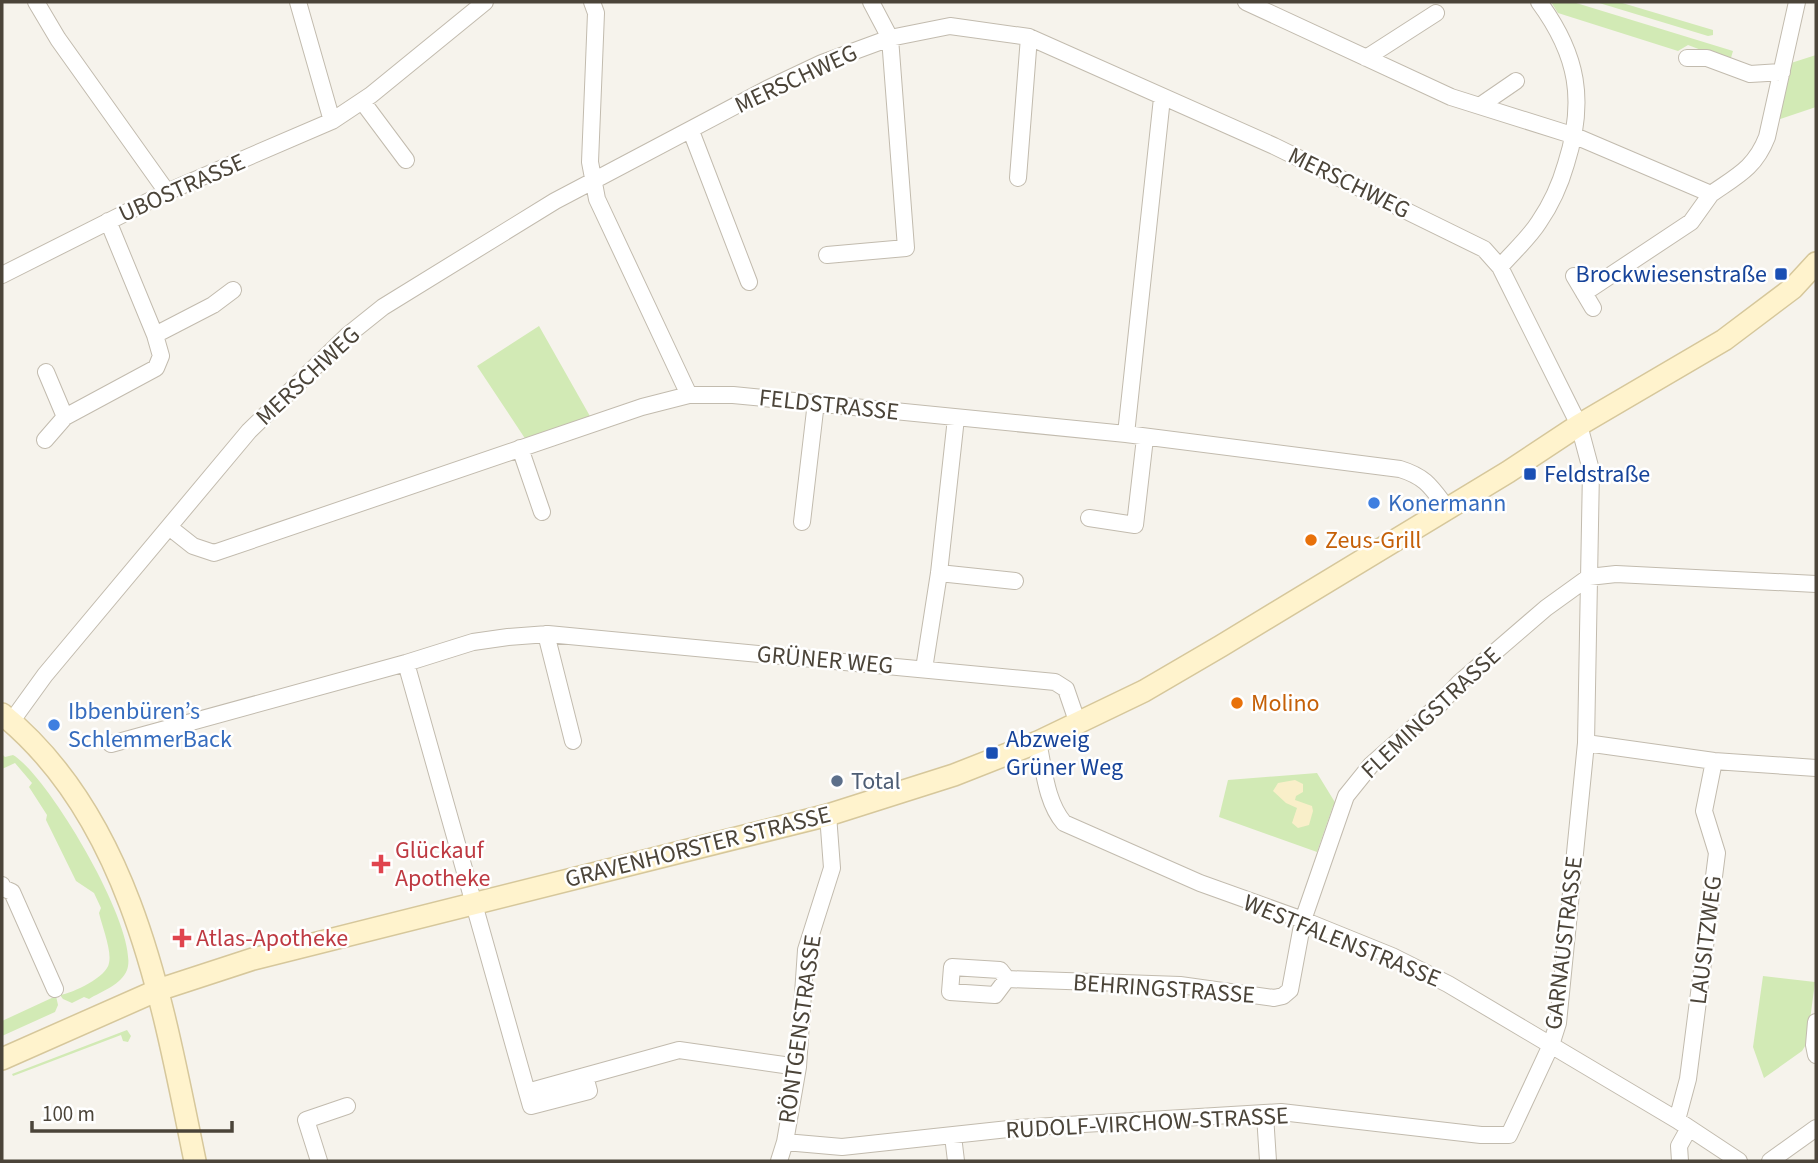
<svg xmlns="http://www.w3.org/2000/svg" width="1818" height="1163" viewBox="0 0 1818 1163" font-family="'Source Sans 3',sans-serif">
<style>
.green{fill:#d2eab5}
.sand{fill:#f9efc9}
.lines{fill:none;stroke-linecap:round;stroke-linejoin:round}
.street-casing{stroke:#c2bbae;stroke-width:18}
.secondary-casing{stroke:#d6c79b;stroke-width:24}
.street{stroke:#fff;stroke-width:16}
.secondary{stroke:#fff3cd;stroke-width:21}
.transit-dot{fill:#1a4fb4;stroke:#fff;stroke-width:2.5}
.shop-dot{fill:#3f7fe0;stroke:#fff;stroke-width:2.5}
.food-dot{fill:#e8710a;stroke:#fff;stroke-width:2.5}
.service-dot{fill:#5c6f8a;stroke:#fff;stroke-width:2.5}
.health-dot{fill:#e0444e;stroke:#fff;stroke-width:2.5}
.labels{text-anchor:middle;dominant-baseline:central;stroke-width:5;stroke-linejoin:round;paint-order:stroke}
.street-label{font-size:24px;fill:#4b4439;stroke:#fff}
.transit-label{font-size:24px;fill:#164399;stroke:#fff;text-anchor:start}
.shop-label{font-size:24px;fill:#366cbe;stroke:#fff;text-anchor:start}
.food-label{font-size:24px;fill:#c56008;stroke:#fff;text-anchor:start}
.service-label{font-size:24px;fill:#4e5e75;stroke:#fff;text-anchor:start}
.health-label{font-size:24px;fill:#be3a42;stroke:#fff;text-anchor:start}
</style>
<rect width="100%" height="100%" fill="#f6f3ec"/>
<!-- green -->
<path class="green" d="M1551,2H1573L1733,51L1730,61L1688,45L1678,51L1558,13Z
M1596,2H1619L1713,30V35L1708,36Z
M1816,55V107L1777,120L1791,63Z
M539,326L591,418L526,440L477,366Z
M2,754L5,757L13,755C48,775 141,932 127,970C121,985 102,991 89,999L84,997L72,1003L63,999L60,995C73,993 107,977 109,963C112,951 102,926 99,913L101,908L94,893L76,881L46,820L47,815L29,787L32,783L15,763L2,769Z
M1317,773L1336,804L1333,806L1317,852L1219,817L1228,780Z
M1763,976L1815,982L1807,1043L1802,1051L1764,1078L1753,1047Z
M56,996L58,1005L55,1012L2,1036V1021Z
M127,1030L131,1036L128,1042L123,1041L121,1035L13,1076L12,1074Z"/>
<!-- sand -->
<path class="sand" d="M1295,780L1303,784V792L1296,796L1295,800L1312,806L1313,811L1309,825L1298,828L1292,823L1297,808L1286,803L1273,791L1278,783Z"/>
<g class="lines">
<defs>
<path id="street" d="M36,2L58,39L167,192
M298,2L332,121
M592,2L596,13L590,162L597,199L689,395
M1246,2L1451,97L1575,136L1711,194C1737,176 1755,168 1767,137L1797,2
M1366,58L1436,13
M1687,58H1707L1750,74L1782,72
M362,101L406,160
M1481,105L1516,81
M691,131L749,282
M1018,178L1029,37
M827,255L906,248L890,38L871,2
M1500,267C1513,252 1529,238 1539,222C1552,203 1560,185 1566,164C1586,101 1578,55 1539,2
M2,275L167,192L332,121L371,95L485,2
M1574,276L1593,308
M1584,293L1691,222L1711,194
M155,335L213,305L233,290
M46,372L65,417
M1126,434L1162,98
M45,440L65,417L156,368L161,356L155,335L108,221
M520,448L542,512
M1089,518L1135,525L1145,438
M802,522L816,402
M169,527L193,546L214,553L642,407L689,395H733L1126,434L1400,469C1426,477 1431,487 1447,508
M939,573L1015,581
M546,634L573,741
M406,663L527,1092L679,1050L798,1067
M924,669L939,573L956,418
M11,722L45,675L249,431L348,335L383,307L555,201L593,181L767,89L822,63L890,38L950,26L1029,37L1274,146L1484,249L1500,267L1579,425L1591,470L1586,743L1558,1023L1551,1045L1509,1135H1481L1281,1112L1018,1128L842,1147L785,1142
M1038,742C1044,769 1046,802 1064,823L1200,883L1303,920L1392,956L1448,984L1677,1120L1739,1161
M1586,743L1714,761L1816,768
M111,744L406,663L473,642L508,637L548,634L1055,682L1066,689L1078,724
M2,885L3,888L12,892L55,989
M1007,979L995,995L950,992L952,967L1000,970L1007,979L1180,985L1274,998L1283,996L1290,990L1303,920L1346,796L1371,765L1440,704L1459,683L1546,608L1589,577L1616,574L1816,584
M1816,1022L1814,1045L1816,1055
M527,1092L531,1106L589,1091L585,1076
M1265,1115L1268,1161
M1677,1120L1688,1079L1717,853L1704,811L1714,761
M953,1136L956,1161
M319,1161L306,1120L347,1106
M779,1161L785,1142L798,1067L806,950L832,868L828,815
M1680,1161L1679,1146L1689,1128
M1770,1161L1816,1128"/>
<path id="secondary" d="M2,714C133,820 163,1006 195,1161
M2,1059L158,990L253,959L828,815L954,775L1038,742L1144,691L1221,646L1508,472L1579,425L1724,340L1793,288L1816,263"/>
</defs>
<!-- street casing -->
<use href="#street" class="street-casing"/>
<!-- secondary casing -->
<use href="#secondary" class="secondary-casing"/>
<!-- street -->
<use href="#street" class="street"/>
<!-- secondary -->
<use href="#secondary" class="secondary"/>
</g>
<!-- markers -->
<g class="transit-dot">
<rect x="1774" y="267" width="14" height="14" rx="3.5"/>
<rect x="1523" y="467" width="14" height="14" rx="3.5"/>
<rect x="985" y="746" width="14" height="14" rx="3.5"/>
</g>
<g class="shop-dot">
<circle cx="1374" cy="503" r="7"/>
<circle cx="54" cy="725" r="7"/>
</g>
<g class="food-dot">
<circle cx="1311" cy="540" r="7"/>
<circle cx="1237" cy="703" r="7"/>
</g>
<circle class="service-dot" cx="837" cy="781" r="7"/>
<g class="health-dot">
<path d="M377.5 853.5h7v7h7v7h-7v7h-7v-7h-7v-7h7z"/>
<path d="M178.5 927.5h7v7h7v7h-7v7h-7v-7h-7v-7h7z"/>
</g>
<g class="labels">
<!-- street labels -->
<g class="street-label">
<text transform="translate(796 79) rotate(-25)">MERSCHWEG</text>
<text transform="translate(1349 183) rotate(26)">MERSCHWEG</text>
<text transform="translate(182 188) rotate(-24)">UBOSTRASSE</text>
<text transform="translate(308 376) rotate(-43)">MERSCHWEG</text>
<text transform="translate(829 405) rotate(6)">FELDSTRASSE</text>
<text transform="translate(825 660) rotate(5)">GRÜNER WEG</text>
<text transform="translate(1431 713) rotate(-43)">FLEMINGSTRASSE</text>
<text transform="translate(698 847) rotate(-14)">GRAVENHORSTER STRASSE</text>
<text transform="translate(1706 940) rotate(-83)">LAUSITZWEG</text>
<text transform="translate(1342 941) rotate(22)">WESTFALENSTRASSE</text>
<text transform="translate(1564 943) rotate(-83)">GARNAUSTRASSE</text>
<text transform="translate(1164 989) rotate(4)">BEHRINGSTRASSE</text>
<text transform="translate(800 1029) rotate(-82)">RÖNTGENSTRASSE</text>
<text transform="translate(1147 1123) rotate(-3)">RUDOLF-VIRCHOW-STRASSE</text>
</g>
<!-- transit labels -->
<g class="transit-label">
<text x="1767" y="274" text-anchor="end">Brockwiesenstraße</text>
<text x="1544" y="474">Feldstraße</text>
<text x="1006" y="739">Abzweig<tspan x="1006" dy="28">Grüner Weg</tspan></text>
</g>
<!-- shop labels -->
<g class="shop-label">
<text x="1388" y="503">Konermann</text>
<text x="68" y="711">Ibbenbüren’s<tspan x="68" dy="28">SchlemmerBack</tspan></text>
</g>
<!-- food labels -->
<g class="food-label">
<text x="1325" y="540">Zeus-Grill</text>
<text x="1251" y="703">Molino</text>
</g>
<!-- service labels -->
<g class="service-label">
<text x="851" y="781">Total</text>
</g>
<!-- health labels -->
<g class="health-label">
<text x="395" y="850">Glückauf<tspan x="395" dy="28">Apotheke</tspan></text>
<text x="196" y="938">Atlas-Apotheke</text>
</g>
</g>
<!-- border -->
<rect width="1818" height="1163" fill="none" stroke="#4b4439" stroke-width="7"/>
<!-- scale -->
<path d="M32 1121v10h200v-10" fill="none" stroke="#4b4439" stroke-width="3.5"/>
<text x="42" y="1121" font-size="21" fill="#4b4439" stroke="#ffffff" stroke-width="5" paint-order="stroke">100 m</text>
</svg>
